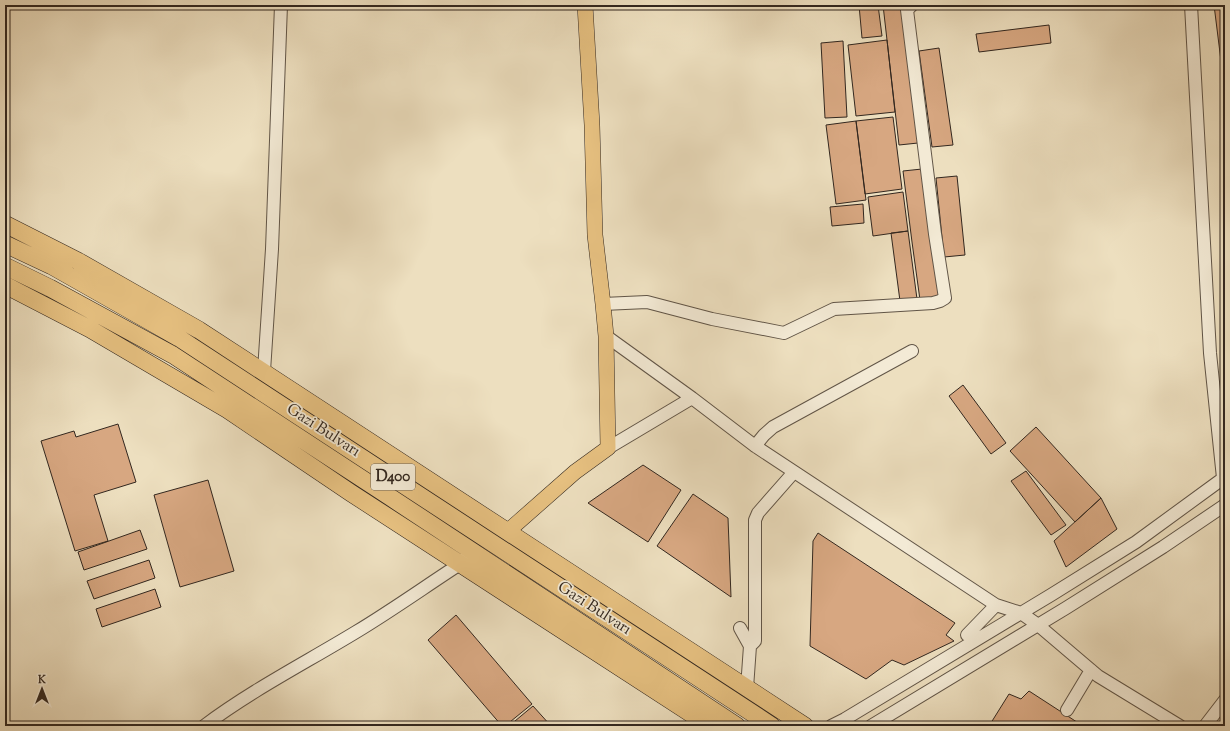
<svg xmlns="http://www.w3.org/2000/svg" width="1230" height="731" viewBox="0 0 1230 731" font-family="'Sorts Mill Goudy',serif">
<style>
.building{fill:#d7a781;stroke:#32271f}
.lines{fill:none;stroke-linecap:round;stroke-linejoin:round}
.minor-casing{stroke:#615547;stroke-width:14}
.major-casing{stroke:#32271f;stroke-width:16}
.highway-casing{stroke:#32271f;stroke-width:18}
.minor{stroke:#f3ead5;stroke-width:12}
.major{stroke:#e6c080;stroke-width:15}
.highway{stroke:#e6c080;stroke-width:17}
.labels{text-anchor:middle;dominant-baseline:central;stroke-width:3.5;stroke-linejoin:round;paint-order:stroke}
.shield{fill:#f3ead5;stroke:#6c6256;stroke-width:1}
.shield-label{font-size:15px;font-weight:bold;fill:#32271f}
.street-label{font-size:16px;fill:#32271f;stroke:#f3ead5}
</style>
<rect width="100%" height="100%" fill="#eddfbf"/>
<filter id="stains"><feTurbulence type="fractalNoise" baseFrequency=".005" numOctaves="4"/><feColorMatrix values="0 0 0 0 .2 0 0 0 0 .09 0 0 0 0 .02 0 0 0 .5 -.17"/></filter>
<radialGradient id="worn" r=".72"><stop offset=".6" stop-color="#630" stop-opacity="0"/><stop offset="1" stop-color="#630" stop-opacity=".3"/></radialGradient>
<!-- building -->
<path class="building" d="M859,5H878L882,36L862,38Z
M883,5H902L918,143L899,145Z
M969,5H985L969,7Z
M1214,5H1225V93Z
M1049,25L1051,43L979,52L976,34Z
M887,40L895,112L856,116L848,45Z
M843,41L847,117L825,118L821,43Z
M939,48L953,145L932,147L919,51Z
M893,117L902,189L865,194L856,121Z
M856,121L866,200L836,204L826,125Z
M922,169L940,296L920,300L912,242L903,171Z
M957,176L965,255L944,257L936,178Z
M903,192L908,231L873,236L868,197Z
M863,204L864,223L832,226L830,207Z
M908,231L917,299L900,301L891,233Z
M963,385L1006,443L991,454L949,396Z
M118,424L136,482L94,495L108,541L75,551L41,441L74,431L76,437Z
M1036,427L1101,498L1075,522L1010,451Z
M643,465L681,490L648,542L588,503Z
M1026,471L1066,525L1051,535L1011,481Z
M208,480L234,571L180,587L154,495Z
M693,494L728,518L731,597L657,546Z
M1101,498L1117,529L1066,567L1054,541Z
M140,530L147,549L84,570L78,552Z
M818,533L955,623L946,635L954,641L904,665L892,660L866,679L810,646L813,541Z
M149,560L155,578L94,599L87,581Z
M155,589L161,607L102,627L96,609Z
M456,615L532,704L505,726H502L428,640Z
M1029,691L1083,726H989L1009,694L1021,699Z
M533,706L551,726H509Z"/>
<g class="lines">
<defs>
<path id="minor" d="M1191,5L1210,353L1223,478
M603,304L647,302L712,319L784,333L834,309L933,303L940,301L945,298L935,234L907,10L912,5
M606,336L692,398L755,446L996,605L1021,613L1038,625L1098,676L1180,726
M264,371L272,249L281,5
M755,446L764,435L773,427L912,351
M608,448L692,398
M740,628L750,646L747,688
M967,635L996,605
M750,646L755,641V520L758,513L794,472
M1067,710L1091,670
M204,726C252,690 305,663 356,632C391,611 426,586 460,564L464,559
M831,726L845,719L1051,595L1136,542L1225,477
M871,726L1066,608L1163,547L1225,505
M1205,726L1225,700"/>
<path id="major" d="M507,532L575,472L608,448L606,336L603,304L595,235L592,125L585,5"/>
<path id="highway" d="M5,224L78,261L199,330L805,726
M5,244L52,266L179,338L772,726
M5,266L50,288L173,355L390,497L737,726
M5,285L90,329L228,410L351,493L710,726"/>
</defs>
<!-- minor casing -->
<use href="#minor" class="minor-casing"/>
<!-- major casing -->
<use href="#major" class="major-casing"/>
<!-- highway casing -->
<use href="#highway" class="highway-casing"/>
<!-- minor -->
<use href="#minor" class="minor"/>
<!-- major -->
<use href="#major" class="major"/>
<!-- highway -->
<use href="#highway" class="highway"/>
</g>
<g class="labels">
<!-- shield labels -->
<rect class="shield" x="371" y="464" width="44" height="26" rx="3"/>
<g class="shield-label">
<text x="393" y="477">D400</text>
</g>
<!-- street labels -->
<g class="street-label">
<text transform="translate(323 431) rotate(33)">Gazi Bulvarı</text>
<text transform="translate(594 609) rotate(33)">Gazi Bulvarı</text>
</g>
</g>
<!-- margin -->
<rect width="1230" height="731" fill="none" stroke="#eddfbf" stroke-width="20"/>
<rect x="6" y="6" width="1218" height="719" fill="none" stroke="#32271f" stroke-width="2"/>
<rect x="10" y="10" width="1210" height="711" fill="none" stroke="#32271f"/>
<!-- north arrow -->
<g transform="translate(42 689)" stroke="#f3ead5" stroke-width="3" paint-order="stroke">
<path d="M0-3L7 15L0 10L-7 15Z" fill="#32271f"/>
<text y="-6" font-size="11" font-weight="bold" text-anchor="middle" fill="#32271f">K</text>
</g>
<rect width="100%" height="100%" filter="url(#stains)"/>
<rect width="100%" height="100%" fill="url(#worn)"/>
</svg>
